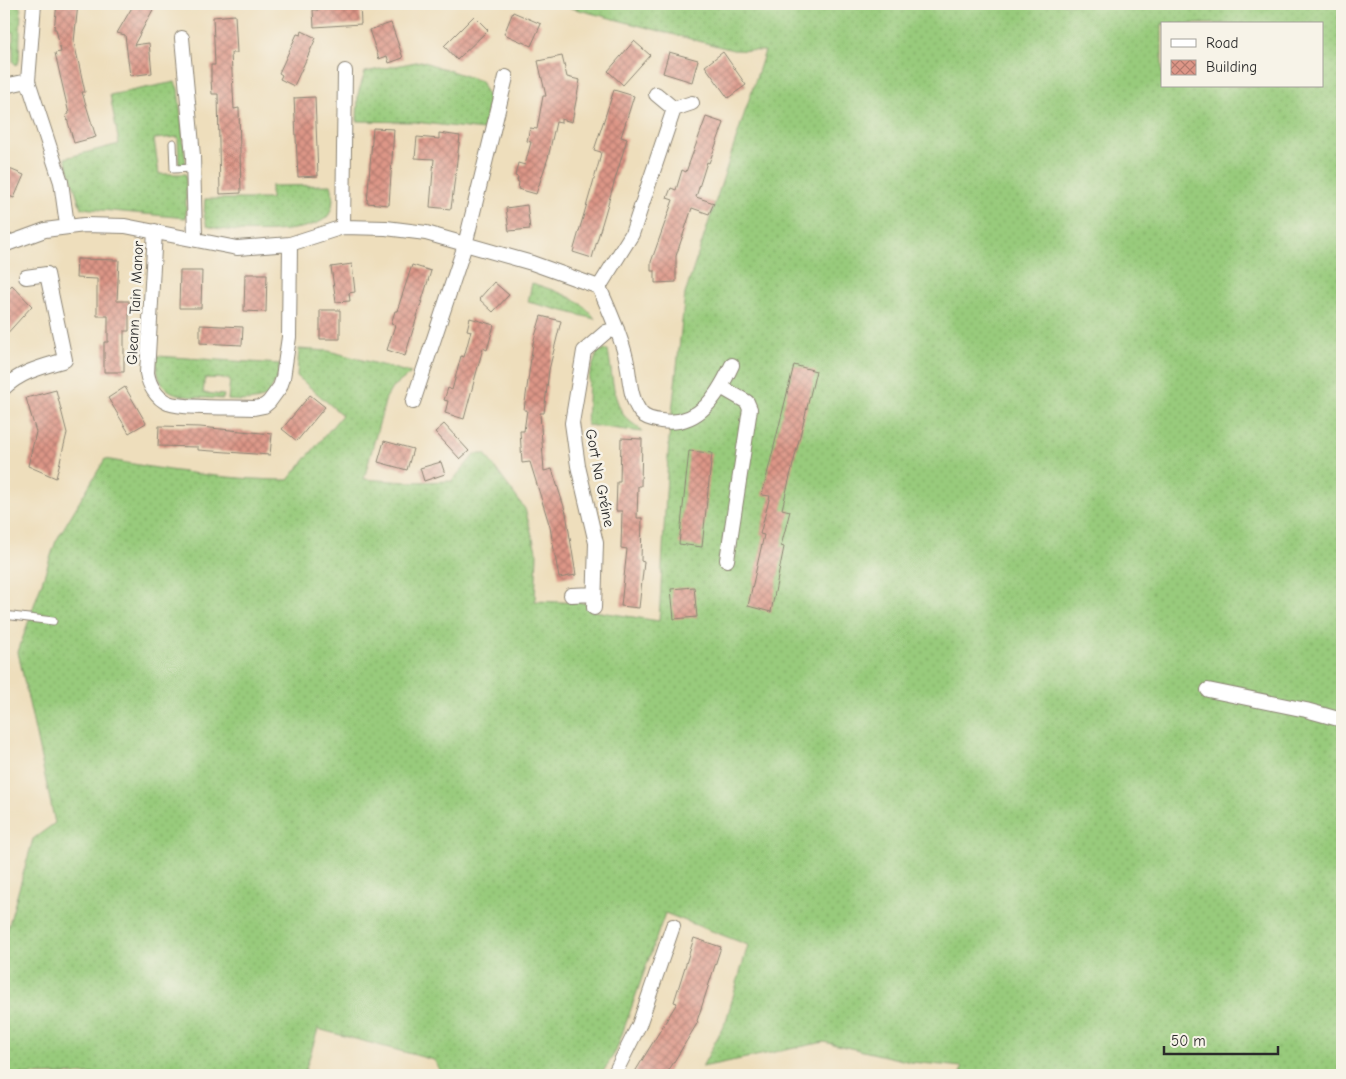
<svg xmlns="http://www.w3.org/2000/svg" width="1346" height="1079" viewBox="0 0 1346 1079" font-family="'Comic Neue',sans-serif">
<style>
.grass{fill:url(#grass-dots);stroke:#627b53;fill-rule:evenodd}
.building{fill:url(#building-cross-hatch)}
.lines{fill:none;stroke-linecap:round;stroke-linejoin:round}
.service-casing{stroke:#8c8474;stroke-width:9}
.minor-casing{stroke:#8c8474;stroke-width:16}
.service{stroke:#fff;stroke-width:7}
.minor{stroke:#fff;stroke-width:14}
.labels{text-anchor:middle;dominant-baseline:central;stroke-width:5;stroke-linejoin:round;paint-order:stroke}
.street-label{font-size:15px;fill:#2b2b2b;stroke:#f7f3e8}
</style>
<defs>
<pattern id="grass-dots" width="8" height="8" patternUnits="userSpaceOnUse" patternTransform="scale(1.25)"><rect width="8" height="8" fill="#98cb7b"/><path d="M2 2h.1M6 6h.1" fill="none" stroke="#83ae6a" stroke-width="1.8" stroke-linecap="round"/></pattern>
<pattern id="building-cross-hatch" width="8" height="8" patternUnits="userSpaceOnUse" patternTransform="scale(1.25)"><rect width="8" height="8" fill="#dd9687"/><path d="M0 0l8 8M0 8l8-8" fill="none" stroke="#b37b6f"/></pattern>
</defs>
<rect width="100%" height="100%" fill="#f7f3e8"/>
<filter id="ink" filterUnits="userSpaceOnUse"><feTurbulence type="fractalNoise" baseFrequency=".02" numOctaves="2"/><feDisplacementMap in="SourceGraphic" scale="10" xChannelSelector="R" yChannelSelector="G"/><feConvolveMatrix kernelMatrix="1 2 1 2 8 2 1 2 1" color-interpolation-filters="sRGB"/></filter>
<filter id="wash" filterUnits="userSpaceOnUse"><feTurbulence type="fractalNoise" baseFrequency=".0096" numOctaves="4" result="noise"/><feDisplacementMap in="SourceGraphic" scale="20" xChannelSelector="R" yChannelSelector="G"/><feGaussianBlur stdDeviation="1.12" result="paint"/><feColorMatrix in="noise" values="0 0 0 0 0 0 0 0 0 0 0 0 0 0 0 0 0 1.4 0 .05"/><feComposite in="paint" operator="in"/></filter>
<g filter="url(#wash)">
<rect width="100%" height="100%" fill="#eedebc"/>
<!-- grass -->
<path class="grass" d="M4,4H18L21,9L19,61L16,65L13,62V32L4,31Z
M556,4H1342V1075H960L962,1067L911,1062L824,1042L702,1067L726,1021L748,945L665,913L616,1051L601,1075H443L434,1060L318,1029L304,1075L176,1073L4,1075V942L33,839L55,823L18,652L56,541L105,459C165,470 226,480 288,480L342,415L297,376L299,349L329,351L411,373L392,388L386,398L364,479L407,482L452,481L475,454H485L525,509L537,554L535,601L585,603L594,611L659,621L669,439L685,294L765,51L733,50ZM1162,24H1322V86H1162Z
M421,61L481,81L490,101L483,130L415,122L357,121L358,94L365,72Z
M175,82L178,89L186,165L179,166L178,137L154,139L159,174H186V218L81,208L65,158L119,144L110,95Z
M331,185C334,195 334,211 326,218C306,235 231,234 207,226L204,216L205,199H271V186Z
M532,283C555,291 582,298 595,319L528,302Z
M598,350H608C612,370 612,396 623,414C628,422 640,427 642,432L587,425L589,377Z
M157,356L172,357L280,364L278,376L268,396C255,402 242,401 228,400L230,379L205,378L203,393L224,395L223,399C189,396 153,402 157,356Z"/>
<g id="blocks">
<!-- building -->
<path class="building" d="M57,4H78L74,42L85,92H82L96,137L74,143L66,115L69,114L55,53L61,52L56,29H54Z
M134,4H156L134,45L149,43L152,73L130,76L125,35L117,33Z
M360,4L361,24L314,27L313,10H318L317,5Z
M513,12L541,24L531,46L504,34Z
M235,15L237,53H231L234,109L239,108L241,193L220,194L218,94H212L211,80V65H215L213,17Z
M474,16L488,30L457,60L444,46Z
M391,23L403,58L389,63L387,56L379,59L369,30Z
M302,31L316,38L294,86L280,79L282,75L279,73L297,34L301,35Z
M634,41L650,55L623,85L608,71Z
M669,52L698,60L692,82L663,73Z
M723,52L746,85L728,98L705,66Z
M562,56L567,77L580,80L572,122L561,119V123L556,122L548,158L536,194L518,189L519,182L517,181L518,177L515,176L518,163L525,165L531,142L527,141L530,128L537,129L543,96H546L538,61Z
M614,90L634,96L621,137L627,139L592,258L573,252L599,162L601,152L594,150Z
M315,97L318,176L298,177L294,98Z
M706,117L724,123L709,163L707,162L696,197L714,203L709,214L692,208L676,256V282L655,283V271H651V262L673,200L667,198L671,188L676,190L682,170L686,172Z
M373,128L394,129L389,205L367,203Z
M439,133L460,136L451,209L430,207L434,159L415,158L417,137L439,139Z
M7,168L24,175L14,198L4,194V175Z
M527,205L530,229L509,231L506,208Z
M77,259L119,260L117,301H129V331H124V372H104V342H108V316H97V279L76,278Z
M352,264L355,292L349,293L350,301L336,302L331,267Z
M412,265L431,271L405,356L387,350L395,325L391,324L395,311H397Z
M180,271H202L201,308H179Z
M245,274H267L266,312L244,311Z
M494,282L509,295L493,312L479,299Z
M12,285L32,306L4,337V294Z
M320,310H340V339H320Z
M541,316L561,321L549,370L544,413H540L544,471L552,469L566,513L576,575L559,578L550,527L530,462L522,463L520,431H524L527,410H524L533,343Z
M470,318L494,325L487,350L483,348L464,419L445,413L448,401L444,400L448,388L452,390L461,356L464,357L471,331L467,330Z
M200,325L243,327L242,345L200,343Z
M794,365L816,371L782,509L790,511L781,546L784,547L771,612L748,606L764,535L760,534L770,496L762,495Z
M125,387L146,423L129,433L108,398Z
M56,390L67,433L56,478L28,466L36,432L26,398Z
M310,395L325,407L297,441L282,429Z
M444,424L469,451L460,459L435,432Z
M159,426L200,427L272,434L270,455L198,450V447L158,446Z
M621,438L642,439L641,486H638L637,518H642L641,561L644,562L639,608L621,606L627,549L621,548L622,511H616L617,482H620Z
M384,441L413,449L407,470L378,462Z
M689,451L712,453L702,547L679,544Z
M441,462L445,474L424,481L420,468Z
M694,587L697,617L674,619L671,589Z
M694,938L721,947L697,1021L698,1022L666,1075H633L677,1003L674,1002Z"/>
</g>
</g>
<g filter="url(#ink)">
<use href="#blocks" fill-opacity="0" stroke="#8c8474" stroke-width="1"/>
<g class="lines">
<defs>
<path id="service" d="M173,143L174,169L193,168
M4,615L53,621"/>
<path id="minor" d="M34,4L28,81L61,182L67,225
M182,38L193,156L195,238
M4,86L28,81
M656,94L674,109
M343,227L345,71
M155,231L147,373C149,385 156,398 168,403C183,409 235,407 254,408L264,406L269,402L280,387L283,378L289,337L290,244
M4,245L45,230L84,225L125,226L237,248L290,244L343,227L386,228L426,233L532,263L599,287C609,310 620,333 626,358C630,375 629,398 641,413C645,418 654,420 661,421C699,427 718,395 732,365
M599,287L632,234L674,109L692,103
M721,387L747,402L750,409L727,560
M4,388C22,371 42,367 65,360L47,274L26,277
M413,402L465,245L506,77
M571,595L594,594
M594,608L596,543L578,466L572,423L584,351L606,332L617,329
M1208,690L1306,710L1342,720
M614,1075L639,1025L673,926"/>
</defs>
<!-- service casing -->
<use href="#service" class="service-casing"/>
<!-- minor casing -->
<use href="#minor" class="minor-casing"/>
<!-- service -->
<use href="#service" class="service"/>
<!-- minor -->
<use href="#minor" class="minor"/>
</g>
</g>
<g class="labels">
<!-- street labels -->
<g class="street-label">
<text transform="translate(135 303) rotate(-87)">Gleann Tain Manor</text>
<text transform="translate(600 478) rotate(79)">Gort Na Gréine</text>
</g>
</g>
<!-- margin -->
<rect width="1346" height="1079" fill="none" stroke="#f7f3e8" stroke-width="20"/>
<!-- legend -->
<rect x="1161" y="22" width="162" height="65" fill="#f7f3e8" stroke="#a5a39c"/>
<rect x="1171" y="39" width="25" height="8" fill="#ffffff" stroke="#a5a39c"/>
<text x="1206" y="48" font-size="15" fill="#2b2b2b">Road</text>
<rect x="1171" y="60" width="25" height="15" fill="url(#building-cross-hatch)" stroke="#a5a39c"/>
<text x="1206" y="72" font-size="15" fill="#2b2b2b">Building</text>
<!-- scale -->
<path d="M1164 1046v8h114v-8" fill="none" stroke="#2b2b2b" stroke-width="2.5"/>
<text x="1171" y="1046" font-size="15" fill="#2b2b2b" stroke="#f7f3e8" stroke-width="4" paint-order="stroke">50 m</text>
</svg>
